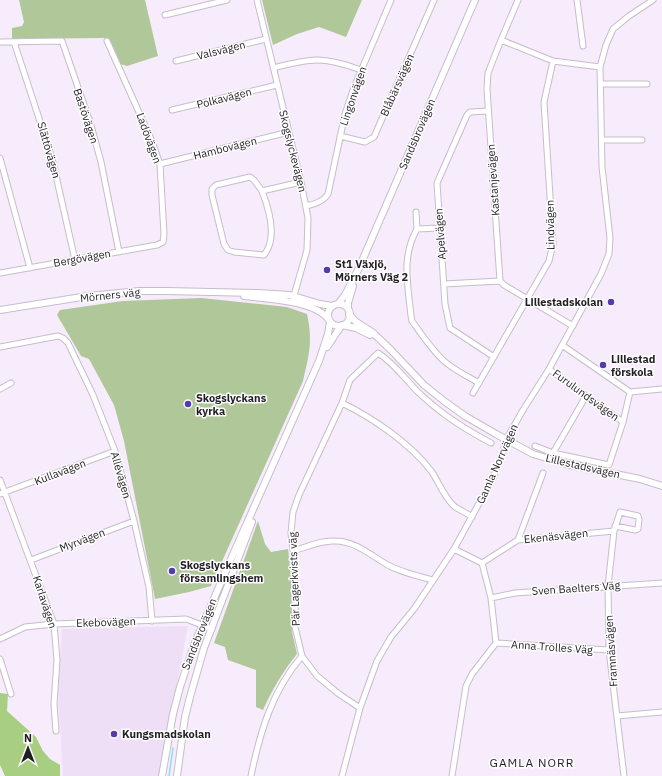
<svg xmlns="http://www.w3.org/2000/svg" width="662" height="776" viewBox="0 0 662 776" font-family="'IBM Plex Sans',sans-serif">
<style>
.built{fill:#efdff6}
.green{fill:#afc799}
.forest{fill:#a7ce81}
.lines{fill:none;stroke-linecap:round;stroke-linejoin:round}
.stream{stroke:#8cdefa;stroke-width:1.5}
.minor-casing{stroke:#c7bccc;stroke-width:7}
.major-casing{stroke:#c7bccc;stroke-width:8}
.minor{stroke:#fff;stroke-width:5}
.major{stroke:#fff;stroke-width:6}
.poi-dot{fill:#5838b0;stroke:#fefefe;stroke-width:1.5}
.labels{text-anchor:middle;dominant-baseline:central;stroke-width:3;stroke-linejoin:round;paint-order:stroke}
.street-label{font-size:11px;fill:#221e24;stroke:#fefefe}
.poi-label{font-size:11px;font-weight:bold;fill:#221e24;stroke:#fefefe;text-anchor:start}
.neighbourhood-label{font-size:12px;letter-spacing:1px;fill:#221e24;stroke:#fefefe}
</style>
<rect width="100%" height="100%" fill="#f7ecfc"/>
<!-- built -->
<path class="built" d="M188,626L159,776H63L58,691L62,629Z"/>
<!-- green -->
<path class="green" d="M19,0H145L158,56L127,66L120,64L111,42L104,38L12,39V28L22,26L24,22Z
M262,0H362L346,37L319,27L297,34L273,45Z
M201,298L287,307L307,314C313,341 309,355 303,381L211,586L189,592L155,599L124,441L114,405L89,359L81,356L57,315L60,310L123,301Z
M258,521L265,544L271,552L288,549L291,576L292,632L297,654C283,671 272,690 263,710L256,707V670L228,660L225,647L214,643Z"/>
<!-- forest -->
<path class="forest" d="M0,693L8,694L7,711L36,737L43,751L50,759L60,765V776H5L0,765Z"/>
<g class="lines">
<!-- stream -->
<path class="stream" d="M169,776L173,748"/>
<defs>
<path id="minor" d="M257,0L301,182L308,218L307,250L293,299
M518,0L501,40L488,73L487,89L500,281L504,285L573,326
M577,0L583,46
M165,15L227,0
M501,40L553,61L600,67
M0,42L62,41L90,122L101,162L119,252
M14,42L52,158L75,260
M176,61L266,39
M273,68C312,58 323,56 361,70
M601,84H647
M172,110L277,85
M488,111L470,112L467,115L437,183L445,304L450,328L494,357
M340,136L365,142L374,137L434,0
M602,140H642
M0,158L30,268
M160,164L289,132
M262,191C269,209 278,238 264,255L234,252L228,250L224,244L212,195V189L216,185L250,177L254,180L262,191L301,182
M306,206C314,204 323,202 328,194L345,114L353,90L391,0
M416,212L417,229
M439,228L417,229C401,257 408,285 411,316L412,321C422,335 432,350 444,361C454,370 467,376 479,383
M0,273L157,245L163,242L164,234L160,164L151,139L107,41
M444,284L500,281
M562,345L630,392
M0,347L58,336L63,338L68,343L93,395L115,451L134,521L149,587L152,621
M549,369L623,422
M0,389L11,383
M630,392L662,389
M473,393L549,261L553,244L544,102L553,61
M342,403C373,418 411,444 432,472C439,483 444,497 454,506C459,510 467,513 472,517
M535,446L553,453L609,465L623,422L630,392
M553,453L586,396
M0,480L54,624L57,660L54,704L56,731
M0,494L115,451
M615,526L635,530L638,529L639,519L638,516L620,512L614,531L608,586L609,650L624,776
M518,540L543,473
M293,551C307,547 321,540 335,541C355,541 369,554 386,564C400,572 417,576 433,580
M31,560L134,521
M482,563L518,540L614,531
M491,598L515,593L662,583
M0,639L25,627L54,624L186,619L212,629
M496,643L609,650
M0,659L11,694
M360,708L339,694L317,676L302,656L295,627V567L291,533L293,512L299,495L342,403L350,380L378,353C394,363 405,379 418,392C441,414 463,428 491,443
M617,716L662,712
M251,776C260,732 272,691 302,656
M342,776L360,708L377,661L391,637L414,609L454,549L493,478L503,451L506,440L523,410L549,369L601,274L609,254L610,238L602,167L600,67L606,45L613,29L629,16L653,0
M452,776L466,686L472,674L496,643L491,598L482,563L454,549"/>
<path id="major" d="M244,296C267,299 315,300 329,320
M338,304L345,295L359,268L475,0
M328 315a11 11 0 1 1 22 0a11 11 0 1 1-22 0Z
M348,309V303L353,286
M0,310L88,296L139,291H167L258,293L290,295L320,304L332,306
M349,314L355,321L372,332L391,350L424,385L444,401L465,416L496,434L533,454L566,464L640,479L662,486
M342,325L356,328L370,335
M327,347L341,326
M162,776L173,714L180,687L194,645L231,559L319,361L328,334L330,322
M177,776L185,717L190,697L204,648L252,522"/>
</defs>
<!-- minor casing -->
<use href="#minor" class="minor-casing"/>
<!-- major casing -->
<use href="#major" class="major-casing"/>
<!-- minor -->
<use href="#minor" class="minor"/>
<!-- major -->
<use href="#major" class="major"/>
</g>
<!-- markers -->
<g class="poi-dot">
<circle cx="327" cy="270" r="4"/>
<circle cx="611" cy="302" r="4"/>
<circle cx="603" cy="365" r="4"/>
<circle cx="188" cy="404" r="4"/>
<circle cx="172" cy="571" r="4"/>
<circle cx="114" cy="734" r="4"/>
</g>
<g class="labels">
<!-- street labels -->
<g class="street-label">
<text transform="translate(221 50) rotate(-14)">Valsvägen</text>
<text transform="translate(397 85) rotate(-66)">Blåbärsvägen</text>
<text transform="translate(353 96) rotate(-71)">Lingonvägen</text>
<text transform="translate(224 98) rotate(-14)">Polkavägen</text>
<text transform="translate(86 116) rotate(72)">Bastövägen</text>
<text transform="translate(417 134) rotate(-67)">Sandsbrovägen</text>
<text transform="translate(149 138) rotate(70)">Ladövägen</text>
<text transform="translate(225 148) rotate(-14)">Hambovägen</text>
<text transform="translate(49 150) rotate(74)">Slättövägen</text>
<text transform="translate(293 151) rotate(76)">Skogslyckevägen</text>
<text transform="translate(493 180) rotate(-94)">Kastanjevägen</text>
<text transform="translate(550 225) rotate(-91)">Lindvägen</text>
<text transform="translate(440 234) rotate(-94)">Apelvägen</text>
<text transform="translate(82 258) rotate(-10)">Bergövägen</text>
<text transform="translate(110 295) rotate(-6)">Mörners väg</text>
<text transform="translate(586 395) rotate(36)">Furulundsvägen</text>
<text transform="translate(497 464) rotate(-66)">Gamla Norrvägen</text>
<text transform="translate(583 466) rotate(13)">Lillestadsvägen</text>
<text transform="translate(60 472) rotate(-21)">Kullavägen</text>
<text transform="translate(121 475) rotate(74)">Allévägen</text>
<text transform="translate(556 536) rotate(-6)">Ekenäsvägen</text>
<text transform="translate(82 540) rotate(-21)">Myrvägen</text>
<text transform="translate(294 579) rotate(-92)">Pär Lagerkvists väg</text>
<text transform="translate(576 588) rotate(-4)">Sven Baelters Väg</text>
<text transform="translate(45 602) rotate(72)">Karlavägen</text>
<text transform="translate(106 622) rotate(-2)">Ekebovägen</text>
<text transform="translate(199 634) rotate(-68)">Sandsbrovägen</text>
<text transform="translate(552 647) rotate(4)">Anna Trolles Väg</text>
<text transform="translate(611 651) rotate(-94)">Framnäsvägen</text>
</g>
<!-- poi labels -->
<g class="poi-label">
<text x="335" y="264">St1 Växjö,<tspan x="335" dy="13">Mörners Väg 2</tspan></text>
<text x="603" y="302" text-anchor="end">Lillestadskolan</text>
<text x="611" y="359">Lillestad<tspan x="611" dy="13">förskola</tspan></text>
<text x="196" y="398">Skogslyckans<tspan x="196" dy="13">kyrka</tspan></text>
<text x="180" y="565">Skogslyckans<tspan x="180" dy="13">församlingshem</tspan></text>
<text x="122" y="734">Kungsmadskolan</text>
</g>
<!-- neighbourhood labels -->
<g class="neighbourhood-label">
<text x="532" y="762">GAMLA NORR</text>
</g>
</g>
<!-- north arrow -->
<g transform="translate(28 748)" stroke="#fefefe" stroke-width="3" paint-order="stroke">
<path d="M0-3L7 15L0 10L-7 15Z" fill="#221e24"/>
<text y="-6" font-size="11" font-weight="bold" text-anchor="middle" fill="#221e24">N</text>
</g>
</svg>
